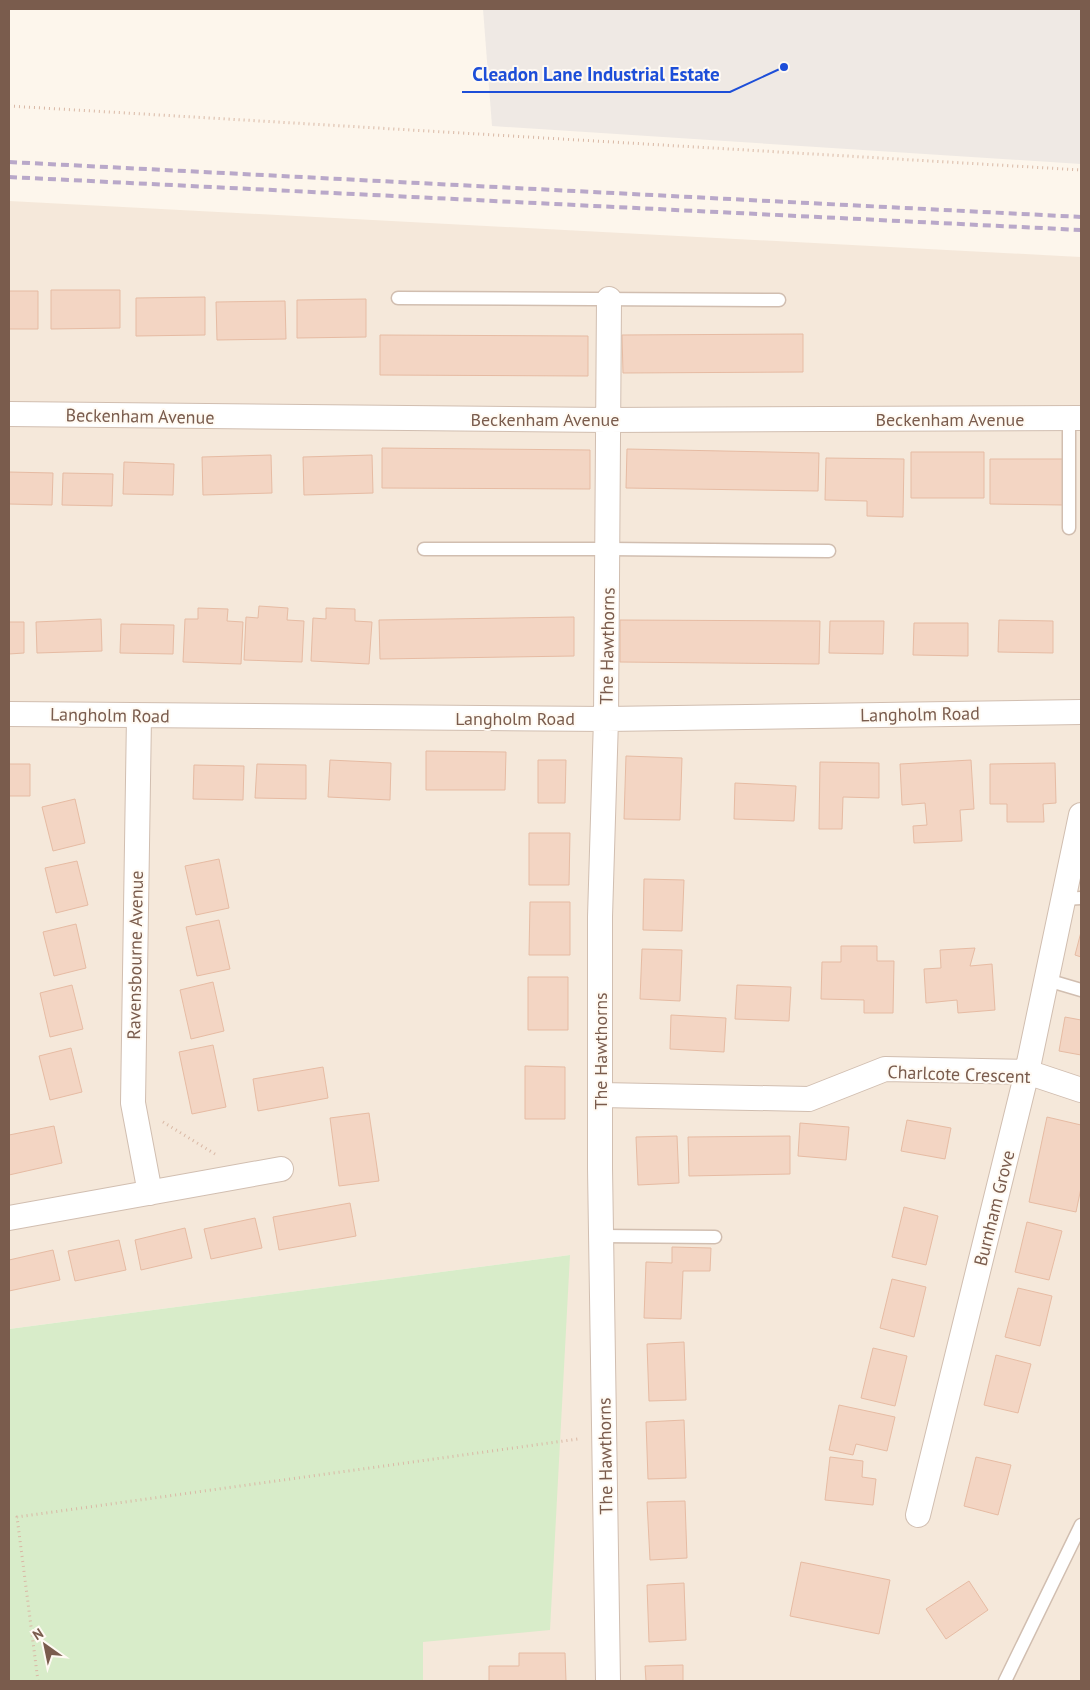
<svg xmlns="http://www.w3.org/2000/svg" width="1090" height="1690" viewBox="0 0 1090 1690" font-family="'PT Sans',sans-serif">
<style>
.residential{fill:#f5e8da}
.industrial{fill:#efe9e4}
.green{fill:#d8ecc9}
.building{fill:#f3d5c3;stroke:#e6bba3}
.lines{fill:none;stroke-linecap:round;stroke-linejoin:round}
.lane-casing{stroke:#d1beb0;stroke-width:15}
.street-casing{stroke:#d1beb0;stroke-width:26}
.path{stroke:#d9b8a5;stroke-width:3;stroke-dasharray:1 4;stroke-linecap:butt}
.lane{stroke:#fff;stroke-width:12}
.street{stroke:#fff;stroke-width:24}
.rail{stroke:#b9a8c9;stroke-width:4;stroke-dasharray:8 5;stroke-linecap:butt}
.labels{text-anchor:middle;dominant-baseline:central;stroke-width:4;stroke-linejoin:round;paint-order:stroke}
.street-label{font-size:18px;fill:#7a5c4d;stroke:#fffaf3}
.leader{fill:none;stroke:#1d4ed8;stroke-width:2}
.callout-dot{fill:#1d4ed8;stroke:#fffaf3;stroke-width:2}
.callout-label{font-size:19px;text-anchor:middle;font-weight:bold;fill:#1d4ed8;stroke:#fffaf3;stroke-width:4;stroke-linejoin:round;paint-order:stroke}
</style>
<rect width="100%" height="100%" fill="#fdf6ec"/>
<!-- residential -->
<path class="residential" d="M9,201L1081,257V1681H423V1642L570,1255L9,1329Z"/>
<!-- industrial -->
<path class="industrial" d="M483,9H1081V164L492,126Z"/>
<!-- green -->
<path class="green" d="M570,1255L550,1630L423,1642V1681H9V1329Z"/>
<!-- building -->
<path class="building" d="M51,290H120V328L51,329Z
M9,291H38V329H9Z
M205,297V335L136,336V298Z
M366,299V337L297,338V300Z
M285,301L286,339L217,340L216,302Z
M803,334V372L623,373L622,335Z
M380,335L588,336V376L380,375Z
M382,448L590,450V489L382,488Z
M627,449L819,453L818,491L626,488Z
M911,452H984V498H911Z
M271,455L272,493L203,495L202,457Z
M372,455L373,493L304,495L303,457Z
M826,458L904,459L903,517L867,516V501L825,500Z
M990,459H1063V505L990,504Z
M124,462L174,464L173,495L123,494Z
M9,472L53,473L52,505L9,504Z
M63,473L113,474L112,506L62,505Z
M259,606L288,608L287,620L304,621L302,662L244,660L246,617L258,618Z
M198,608L228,609L227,621L243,622L241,664L183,662L185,619H198Z
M326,608L355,609V621L372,622L369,664L311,661L313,618L326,619Z
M574,617V656L380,659L379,620Z
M101,619L102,651L37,653L36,622Z
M620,620L820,621L819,664L620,662Z
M999,620L1053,621V653L998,652Z
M830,621H884L883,654L829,653Z
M9,622H24V653L9,654Z
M914,623H968V656L913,655Z
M121,624L174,625L173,654L120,653Z
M426,751L506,752L505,790H426Z
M626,756L682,758L680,820L624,819Z
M330,760L391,763L390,800L328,797Z
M538,760H566L565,803H538Z
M971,760L974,809L960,810L962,841L914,843L913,826L927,825L925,803L902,805L900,764Z
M820,762L879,763V798L843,797L842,829H819Z
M1055,763L1056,803L1043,804L1044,822H1007V804H990V764Z
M9,764H30V796H9Z
M257,764L306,765V799L255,798Z
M194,765L244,766L243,800L193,799Z
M735,783L796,786L794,821L734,819Z
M75,799L85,843L53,851L42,807Z
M529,833H570L569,885H529Z
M219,859L229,908L196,915L185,866Z
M77,861L88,905L56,913L45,868Z
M644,879L684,880L682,931L643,930Z
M530,902H570V955H529Z
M219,920L230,969L197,976L186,927Z
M76,924L86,968L54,976L43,932Z
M1081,932V957L1075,955Z
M841,946H877V961H894L893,1013H864V1000L821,999L822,962H841Z
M975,948L970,966L992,964L995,1010L958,1013L957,1000L926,1003L924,969L941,968L940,950Z
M642,949L682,950L680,1001L640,999Z
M528,977H568V1030H528Z
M213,982L224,1031L191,1039L180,990Z
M72,985L83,1029L50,1037L40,993Z
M737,985L791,987L789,1021L735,1019Z
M671,1015L726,1018L724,1052L670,1049Z
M1065,1017L1081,1020V1055L1059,1051Z
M213,1045L226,1107L192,1114L179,1052Z
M71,1048L82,1092L50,1100L39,1056Z
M525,1066L565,1067V1119H525Z
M323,1067L328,1098L258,1111L253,1079Z
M369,1113L379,1181L339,1186L330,1118Z
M1047,1117L1081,1125V1188L1076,1212L1029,1202Z
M907,1120L951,1128L945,1159L901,1151Z
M800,1123L849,1127L846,1160L798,1156Z
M54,1126L62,1163L9,1175V1135Z
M677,1136L679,1183L638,1185L636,1137Z
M790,1136V1174L689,1176L688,1137Z
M350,1203L356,1236L279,1250L273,1217Z
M904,1207L938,1216L926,1265L892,1257Z
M255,1218L262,1248L211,1259L204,1229Z
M1027,1222L1062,1231L1049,1280L1015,1272Z
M185,1228L192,1258L141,1270L135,1240Z
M119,1240L126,1270L75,1281L68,1251Z
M672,1247L711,1248L710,1271H683L681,1319L644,1318L646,1262L672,1263Z
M53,1250L60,1280L9,1291V1260Z
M892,1279L926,1287L914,1337L880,1328Z
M1018,1288L1052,1296L1040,1346L1005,1337Z
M684,1342L686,1400L649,1401L647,1344Z
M873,1348L907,1356L895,1406L861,1398Z
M996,1355L1031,1364L1018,1413L984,1405Z
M839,1405L895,1417L887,1451L856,1444L853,1455L829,1450Z
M684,1420L686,1478L648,1479L646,1422Z
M830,1457L863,1461L862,1477L876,1479L873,1505L825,1500Z
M976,1457L1011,1465L998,1515L964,1506Z
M685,1501L687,1558L650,1560L647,1502Z
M801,1562L890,1580L879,1634L790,1616Z
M969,1581L988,1610L946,1639L926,1609Z
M684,1583L686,1640L649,1642L647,1585Z
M519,1653H565L566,1681H489V1666H519Z
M683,1665V1681H646L645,1666Z"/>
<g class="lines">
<defs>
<path id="lane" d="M398,298L779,300
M1069,528V418
M424,549H608L829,551
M1063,899L1081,898
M1047,980L1081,990
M601,1236L715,1237
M1005,1681L1081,1525"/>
<path id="street" d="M9,414L607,420L1081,418
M9,714L606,719L1081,712
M139,716L133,1103L150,1193
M601,1095L809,1099L885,1069L1027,1072L1081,1090
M9,1218L281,1169
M918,1515L1027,1072L1081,815
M608,1681L600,1168V917L606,719L609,299"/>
</defs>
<!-- lane casing -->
<use href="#lane" class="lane-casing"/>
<!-- street casing -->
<use href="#street" class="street-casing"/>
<!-- path -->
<path class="path" d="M9,106L1081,170
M163,1122L215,1154
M38,1681L17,1517L578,1439"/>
<!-- lane -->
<use href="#lane" class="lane"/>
<!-- street -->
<use href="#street" class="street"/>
<!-- rail -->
<path class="rail" d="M9,162L1081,217
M9,177L1081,230"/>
</g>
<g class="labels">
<!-- street labels -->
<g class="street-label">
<text transform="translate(140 416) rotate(1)">Beckenham Avenue</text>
<text x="545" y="419">Beckenham Avenue</text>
<text x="950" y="419">Beckenham Avenue</text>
<text transform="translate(607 646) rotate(-89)">The Hawthorns</text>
<text transform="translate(920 714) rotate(-1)">Langholm Road</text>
<text transform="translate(110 715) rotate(1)">Langholm Road</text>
<text x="515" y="718">Langholm Road</text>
<text transform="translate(135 955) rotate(-89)">Ravensbourne Avenue</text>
<text transform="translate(600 1051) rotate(-90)">The Hawthorns</text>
<text transform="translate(959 1074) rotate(2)">Charlcote Crescent</text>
<text transform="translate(994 1208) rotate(-76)">Burnham Grove</text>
<text transform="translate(605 1456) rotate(-91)">The Hawthorns</text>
</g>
</g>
<!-- callouts -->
<path class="leader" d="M784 67L730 92H462"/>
<circle class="callout-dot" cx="784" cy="67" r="5"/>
<g class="callout-label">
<text x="596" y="81">Cleadon Lane Industrial Estate</text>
</g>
<!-- border -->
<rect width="1090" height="1690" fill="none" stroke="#7a5c4d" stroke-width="20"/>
<!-- north arrow -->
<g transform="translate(45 1645) rotate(327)" stroke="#fffaf3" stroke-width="4" paint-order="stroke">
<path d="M0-4L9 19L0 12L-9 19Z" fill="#7a5c4d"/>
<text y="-8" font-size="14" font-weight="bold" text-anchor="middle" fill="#7a5c4d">N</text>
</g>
</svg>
